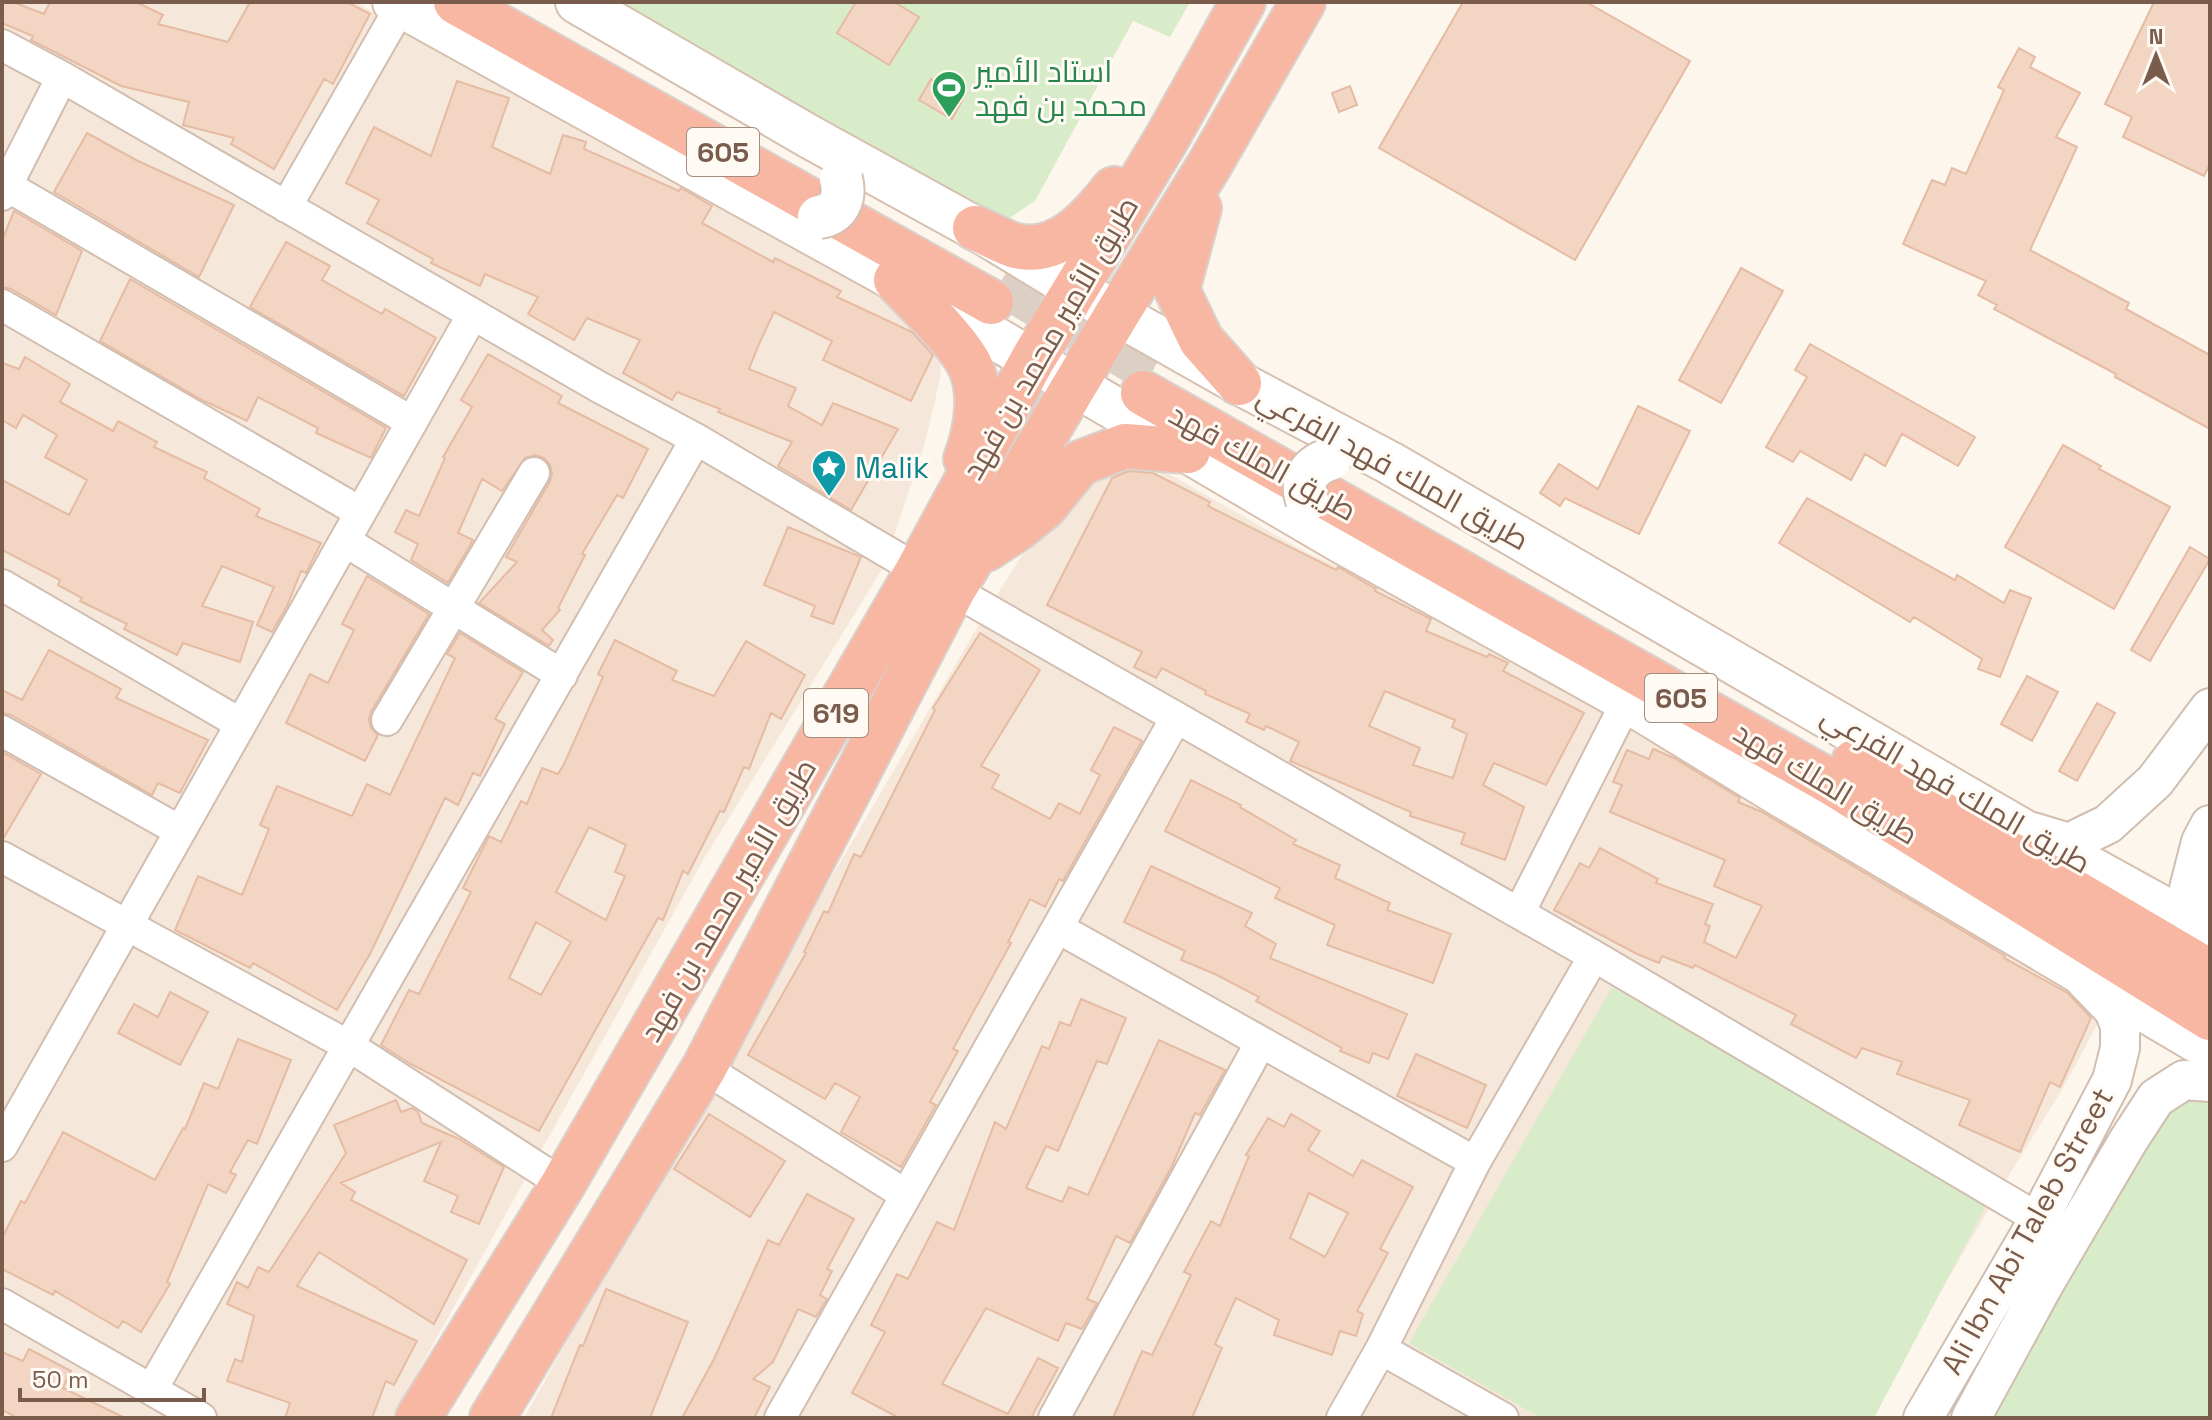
<svg xmlns="http://www.w3.org/2000/svg" width="2212" height="1420" viewBox="0 0 2212 1420" font-family="'Space Grotesk',Cairo,sans-serif">
<style>
.residential{fill:#f5e8da}
.green{fill:#d8ecc9}
.building{fill:#f3d5c3;stroke:#e6bba3;stroke-width:2;fill-rule:evenodd}
.lines{fill:none;stroke-linecap:round;stroke-linejoin:round}
.motorway-tunnel{stroke:#dcd0c4;stroke-width:44;stroke-dasharray:44 22;stroke-linecap:butt}
.minor-casing{stroke:#d1beb0;stroke-width:34}
.tertiary-casing{stroke:#d1beb0;stroke-width:42}
.secondary-casing{stroke:#d6c0b0;stroke-width:46}
.motorway-casing{stroke:#dad1cd;stroke-width:48}
.minor{stroke:#fff;stroke-width:30}
.tertiary{stroke:#fff;stroke-width:38}
.secondary{stroke:#fff;stroke-width:42}
.motorway{stroke:#f7b7a3;stroke-width:44}
.secondary-bridge-casing{stroke:#d6c0b0;stroke-width:46;stroke-linecap:butt}
.secondary-bridge{stroke:#fff;stroke-width:42}
.labels{text-anchor:middle;dominant-baseline:central;stroke-width:6;stroke-linejoin:round;paint-order:stroke}
.shield{fill:#fffaf3;stroke:#a28b7f;stroke-width:2}
.shield-label{font-size:28px;font-weight:bold;fill:#7a5c4d}
.leisure-label{font-size:30px;fill:#27864d;stroke:#fffaf3;text-anchor:start}
.street-label{font-size:30px;fill:#7a5c4d;stroke:#fffaf3}
.culture-label{font-size:30px;fill:#0d838f;stroke:#fffaf3;text-anchor:start}
</style>
<rect width="100%" height="100%" fill="#fdf6ec"/>
<!-- residential -->
<path class="residential" d="M2,2H355L888,292L942,341L940,379L925,443L884,566L702,862L392,1418H2Z
M1138,456L1302,550L1456,621L2111,999L2063,1088L2001,1188L1867,1418H524L719,1070L985,614L1053,506L1059,492Z"/>
<!-- green -->
<path class="green" d="M614,2H1190L1170,37L1133,21L1035,201L1002,223Z
M1612,987L1987,1204L1874,1418H1541L1409,1343Z
M2210,1088V1418H1984L2164,1102Z"/>
<!-- building -->
<path class="building" d="M2,2H13L44,14L50,2H136L163,15L158,24L228,42L250,2H347L370,14L333,84L324,79L274,169L231,144L234,138L183,125L189,102L121,86L31,40L33,36L2,23Z
M856,2H894L919,17L889,65L837,33Z
M1463,2H1586L1690,61L1575,260L1379,148Z
M2154,2H2210V164L2204,176L2123,137L2132,117L2105,104Z
M2019,48L2035,57L2030,67L2080,93L2056,137L2077,147L2030,250L2129,303L2126,309L2210,355V429L2115,377L2116,374L1994,309L1997,305L1978,295L1986,281L1903,244L1932,180L1945,185L1952,168L1966,174L2004,90L1998,87Z
M931,79L964,97L952,119L919,100Z
M457,81L509,98L492,147L550,174L563,135L586,142L584,149L679,191L681,188L712,206L702,223L773,262L775,258L841,291L837,297L912,332L924,345L933,355L911,401L823,360L832,341L774,312L759,344L749,369L796,388L788,406L822,425L833,403L898,429L851,510L778,466L792,442L718,412L720,409L677,392L672,400L623,373L640,340L587,318L574,340L528,314L538,297L485,274L480,286L431,263L433,259L367,223L379,200L346,183L374,127L431,156Z
M1350,86L1357,105L1339,112L1332,93Z
M87,133L136,160L234,205L199,277L54,192Z
M14,211L82,251L56,315L11,289L2,287V241Z
M286,242L330,266L322,280L382,314L385,309L436,338L404,396L250,307Z
M1741,268L1783,291L1721,403L1679,380Z
M130,279L386,428L371,458L316,433L318,428L258,397L247,421L202,400L100,341Z
M1810,344L1975,437L1958,466L1902,434L1885,466L1865,454L1851,480L1800,451L1793,462L1766,447L1807,377L1795,370Z
M488,354L562,396L558,403L648,449L623,498L617,495L582,554L585,555L558,608L560,610L542,630L553,640L549,646L479,603L517,562L506,557L550,481L552,474L550,465L544,458L535,455L525,458L502,491L482,479L458,533L473,540L448,583L411,560L418,544L395,532L406,510L419,516L445,458L443,457L472,407L461,400Z
M25,357L70,384L60,402L113,431L118,421L157,442L154,447L207,472L204,478L260,509L256,516L321,543L306,573L301,571L287,606L272,632L257,625L274,587L222,566L202,606L253,622L240,662L183,643L177,655L124,629L127,624L80,601L82,598L58,585L60,580L2,550V480L69,515L87,480L45,457L57,435L23,415L16,428L2,420V363L19,369Z
M1638,406L1690,431L1639,534L1565,498L1560,506L1540,493L1559,464L1598,489Z
M2063,445L2101,466L2099,469L2170,507L2114,609L2005,547Z
M1129,471L1153,473L1210,502L1208,506L1336,570L1338,567L1376,589L1375,591L1431,619L1426,631L1487,657L1489,654L1508,663L1503,671L1584,713L1546,785L1494,763L1483,785L1524,807L1505,860L1461,844L1465,833L1410,816L1411,812L1290,761L1299,742L1266,726L1264,730L1246,722L1250,714L1205,694L1206,691L1162,668L1156,678L1134,667L1142,652L1047,605L1112,478ZM1385,691L1455,720L1452,727L1467,734L1453,778L1413,765L1420,748L1369,726Z
M1807,498L1955,580L1957,575L2004,603L2010,590L2031,598L2000,677L1978,669L1982,659L1914,617L1910,622L1779,543Z
M788,527L861,557L833,624L811,616L815,606L764,585Z
M2190,547L2210,559L2150,661L2131,650Z
M367,576L429,614L371,712L369,719L371,728L378,735L365,761L286,723L310,674L328,683L354,630L342,624Z
M460,633L523,672L495,719L505,724L480,776L473,773L458,805L445,798L370,954L337,1010L253,963L250,968L175,930L198,876L242,895L269,829L260,825L277,786L352,816L367,784L390,795L455,658L447,654Z
M980,633L1040,670L981,766L999,775L992,788L1050,819L1059,803L1080,814L1100,775L1091,770L1114,727L1142,741L1063,881L1059,879L1045,907L1030,899L1008,942L1011,943L953,1049L958,1051L930,1102L936,1105L901,1167L841,1132L860,1097L835,1083L825,1099L748,1055L806,953L804,952L824,911L828,913L854,854L861,857L935,710L933,708Z
M615,640L677,671L672,680L714,696L746,641L805,675L781,719L771,713L749,769L744,767L724,812L720,811L688,874L683,871L663,920L658,918L539,1131L409,1063L381,1045L409,990L419,994L471,892L463,888L489,836L501,842L521,801L527,804L542,768L558,774L564,764L603,677L598,674ZM589,827L626,845L615,872L625,876L606,920L556,892ZM536,922L571,942L541,995L509,978Z
M49,650L121,689L116,698L208,740L180,793L158,783L152,795L11,715L2,713V690L22,700Z
M2027,676L2058,692L2032,741L2001,724Z
M2097,703L2115,713L2077,781L2059,771Z
M1653,749L1674,758L1740,798L1738,802L1762,812L2005,956L2004,958L2068,993L2091,1018L2060,1087L2050,1082L2020,1152L1959,1125L1970,1100L1897,1074L1902,1062L1862,1048L1856,1058L1791,1024L1796,1015L1695,965L1693,968L1662,956L1659,963L1637,954L1554,910L1580,863L1589,868L1600,848L1658,879L1656,883L1713,904L1705,924L1710,926L1704,942L1736,958L1762,906L1714,886L1725,860L1610,812L1622,785L1613,782L1627,750L1649,759Z
M2,752L41,774L3,839H2Z
M1191,780L1241,805L1240,807L1296,840L1293,844L1340,865L1335,878L1390,903L1387,910L1451,934L1433,983L1327,945L1335,925L1275,898L1280,888L1165,831Z
M1151,866L1252,913L1245,926L1276,944L1270,958L1407,1014L1388,1059L1373,1053L1369,1063L1340,1051L1342,1048L1256,1001L1259,997L1215,974L1181,960L1185,951L1124,922Z
M170,992L208,1012L180,1065L118,1033L134,1004L158,1017Z
M1081,999L1126,1018L1107,1064L1097,1061L1058,1151L1046,1146L1026,1188L1062,1202L1069,1187L1088,1195L1159,1040L1225,1070L1200,1115L1195,1113L1172,1166L1130,1243L1116,1236L1087,1299L1097,1303L1082,1329L1066,1323L1058,1341L986,1308L942,1384L1008,1414L1038,1358L1058,1368L1031,1418H899L852,1393L885,1332L871,1325L897,1274L908,1279L937,1222L954,1230L995,1122L1006,1129L1042,1046L1049,1049L1060,1022L1070,1026Z
M238,1039L291,1060L257,1144L248,1140L230,1172L236,1175L226,1193L208,1184L167,1282L170,1284L141,1332L123,1321L118,1328L55,1291L53,1295L2,1269V1238L21,1201L25,1203L63,1132L155,1180L183,1128L185,1129L204,1083L218,1089Z
M1416,1054L1486,1085L1467,1128L1397,1096Z
M396,1100L401,1112L412,1108L418,1112L422,1123L459,1139L504,1167L479,1224L451,1212L458,1196L424,1181L441,1142L341,1183L355,1192L351,1200L467,1260L434,1324L319,1252L297,1286L417,1341L394,1385L386,1381L372,1418H285L290,1403L227,1381L235,1359L242,1362L254,1316L227,1304L237,1282L248,1288L258,1267L269,1272L346,1153L334,1125Z
M709,1114L785,1161L750,1217L674,1169Z
M1291,1114L1320,1131L1308,1150L1353,1176L1362,1160L1413,1187L1380,1249L1388,1253L1357,1311L1363,1314L1356,1336L1340,1331L1332,1355L1274,1335L1279,1320L1236,1298L1215,1344L1222,1348L1192,1418H1113L1142,1351L1152,1355L1191,1275L1184,1272L1211,1221L1220,1226L1249,1156L1246,1155L1268,1118L1284,1127ZM1309,1193L1348,1213L1325,1257L1290,1238Z
M807,1194L854,1219L827,1269L832,1271L820,1295L827,1299L816,1317L798,1309L773,1362L753,1379L770,1387L754,1418H682L714,1359L768,1240L779,1245Z
M606,1289L688,1322L650,1418H551L580,1345L583,1346Z
M29,1349L71,1371L63,1388L125,1418H18L2,1410V1352L23,1361Z"/>
<g class="lines">
<!-- motorway-tunnel -->
<path class="motorway-tunnel" d="M1000,283L1155,374"/>
<defs>
<path id="minor" d="M2,45L62,77L599,387L696,439L918,570
M7,186L412,422
M2,195L62,77
M286,207L401,6
M2,305L360,512
M345,541L562,675
M2,585L241,724
M953,590L1594,956L2039,1219
M387,720L534,473
M2,731L180,831
M2,857L349,1046L563,1184
M1519,913L1627,701
M1058,928L1475,1162
M704,1068L906,1195
M2,1146L473,314
M2,1304L201,1418
M1381,1349L1503,1418
M152,1389L696,439
M780,1418L1176,718
M1054,1418L1261,1042
M1342,1418L1381,1349L1475,1162L1594,956"/>
<path id="tertiary" d="M2032,832L2069,843L2108,824L2155,781L2210,708
M2203,930L2189,889L2201,842L2210,825
M1923,1418L2039,1219L2112,1080L2120,1048V1026L2114,1010L2085,980
M1971,1418L2044,1284L2128,1141L2156,1098L2184,1080L2210,1082"/>
<path id="secondary" d="M394,2L896,280L1340,541L1627,701L1782,796L2210,1049
M577,2L810,137L975,228L1117,314L1239,383L1390,463L2020,829L2210,934"/>
<path id="motorway" d="M456,2L991,302
M1199,208L1177,290L1201,340L1239,383
M975,228C988,233 1002,242 1016,246C1059,256 1091,218 1114,189
M896,280C919,305 949,331 967,360C984,389 977,430 966,459
M1143,393L1834,784L2210,1018
M986,549L1018,528L1044,507L1080,463L1125,446L1188,451
M1854,762L2210,972
M418,1418L563,1184L918,570L1033,359L1167,138L1243,2
M492,1418L704,1068L953,590L1117,314L1210,164L1303,2"/>
</defs>
<!-- minor casing -->
<use href="#minor" class="minor-casing"/>
<!-- tertiary casing -->
<use href="#tertiary" class="tertiary-casing"/>
<!-- secondary casing -->
<use href="#secondary" class="secondary-casing"/>
<!-- motorway casing -->
<use href="#motorway" class="motorway-casing"/>
<!-- minor -->
<use href="#minor" class="minor"/>
<!-- tertiary -->
<use href="#tertiary" class="tertiary"/>
<!-- secondary -->
<use href="#secondary" class="secondary"/>
<!-- motorway -->
<use href="#motorway" class="motorway"/>
<defs>
<path id="secondary-bridge" d="M819,217C839,214 846,198 841,179
M1307,500C1300,479 1310,466 1330,459"/>
</defs>
<!-- secondary-bridge casing -->
<use href="#secondary-bridge" class="secondary-bridge-casing"/>
<!-- secondary-bridge -->
<use href="#secondary-bridge" class="secondary-bridge"/>
</g>
<!-- icons -->
<defs>
<symbol id="stadium-pin" viewBox="-11 -11 22 30"><path d="M0 17L-7.5 6A9.5 9.5 0 1 1 7.5 6Z" fill="#2e9e5b" stroke="#fffaf3"/><path d="M0-5a6.5 5 0 1 0 0 10a6.5 5 0 1 0 0-10ZM-3.5-1.8h7v3.6h-7Z" fill="#fff"/></symbol>
<symbol id="sight-pin" viewBox="-11 -11 22 30"><path d="M0 17L-7.5 6A9.5 9.5 0 1 1 7.5 6Z" fill="#0f9aa8" stroke="#fffaf3"/><path d="M0-6L1.8-2.2L6-1.7L2.9 1.2L3.7 5.4L0 3.3L-3.7 5.4L-2.9 1.2L-6-1.7L-1.8-2.2Z" fill="#fff"/></symbol>
</defs>
<g fill-rule="evenodd">
<use href="#stadium-pin" x="929" y="68" width="40" height="54"/>
<use href="#sight-pin" x="809" y="447" width="40" height="54"/>
</g>
<g class="labels">
<!-- shield labels -->
<g class="shield">
<rect x="687" y="128" width="72" height="48" rx="6"/>
<rect x="1645" y="674" width="72" height="48" rx="6"/>
<rect x="804" y="689" width="64" height="48" rx="6"/>
</g>
<g class="shield-label">
<text x="723" y="152">605</text>
<text x="1681" y="698">605</text>
<text x="836" y="713">619</text>
</g>
<!-- leisure labels -->
<g class="leisure-label">
<text x="975" y="71">استاد الأمير<tspan x="975" dy="34">محمد بن فهد</tspan></text>
</g>
<!-- street labels -->
<g class="street-label">
<text transform="translate(1050 338) rotate(-60)">طريق الأمير محمد بن فهد</text>
<text transform="translate(1263 462) rotate(29)">طريق الملك فهد</text>
<text transform="translate(1393 468) rotate(29)">طريق الملك فهد الفرعي</text>
<text transform="translate(1826 783) rotate(31)">طريق الملك فهد</text>
<text transform="translate(1956 789) rotate(30)">طريق الملك فهد الفرعي</text>
<text transform="translate(728 900) rotate(-60)">طريق الأمير محمد بن فهد</text>
<text transform="translate(2027 1231) rotate(-61)">Ali Ibn Abi Taleb Street</text>
</g>
<!-- culture labels -->
<g class="culture-label">
<text x="855" y="467">Malik</text>
</g>
</g>
<!-- border -->
<rect width="2212" height="1420" fill="none" stroke="#7a5c4d" stroke-width="8"/>
<!-- north arrow -->
<g transform="translate(2156 56)" stroke="#fffaf3" stroke-width="6" paint-order="stroke">
<path d="M0-6L14 30L0 20L-14 30Z" fill="#7a5c4d"/>
<text y="-12" font-size="22" font-weight="bold" text-anchor="middle" fill="#7a5c4d">N</text>
</g>
<!-- scale -->
<path d="M20 1388v12h184v-12" fill="none" stroke="#7a5c4d" stroke-width="4"/>
<text x="32" y="1388" font-size="24" fill="#7a5c4d" stroke="#fffaf3" stroke-width="6" paint-order="stroke">50 m</text>
</svg>
